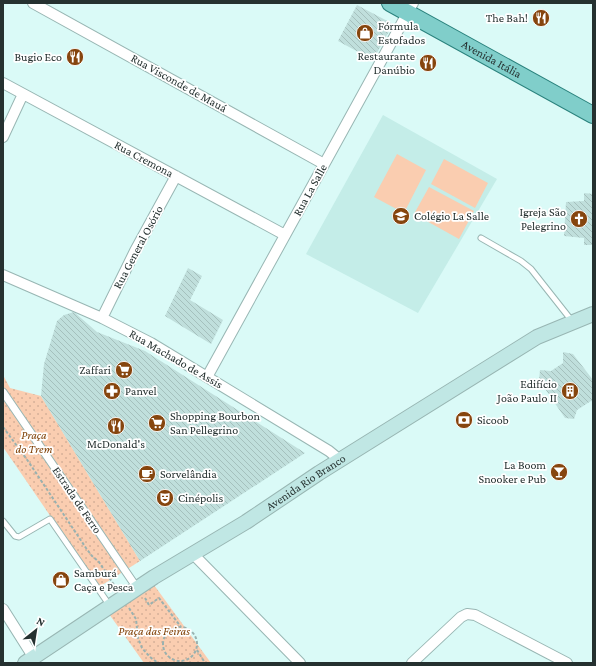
<svg xmlns="http://www.w3.org/2000/svg" width="596" height="666" viewBox="0 0 596 666" font-family="'Crimson Pro',serif">
<style>
.built{fill:#c4ede8}
.grass{fill:#facdb0}
.park{fill:url(#park-dots)}
.building{fill:url(#building-back-hatch)}
.lines{fill:none;stroke-linecap:round;stroke-linejoin:round}
.service-casing{stroke:#98b6b3;stroke-width:7}
.pedestrian-casing{stroke:#98b6b3;stroke-width:9}
.minor-casing{stroke:#98b6b3;stroke-width:12}
.secondary-casing{stroke:#98b6b3;stroke-width:16}
.primary-casing{stroke:#2a827d;stroke-width:18}
.path{stroke:#99b1af;stroke-width:2;stroke-dasharray:3 2;stroke-linecap:butt}
.service{stroke:#fff;stroke-width:5}
.pedestrian{stroke:#fff;stroke-width:7}
.minor{stroke:#fff;stroke-width:10}
.secondary{stroke:#c0e7e4;stroke-width:14}
.primary{stroke:#80ceca;stroke-width:16}
.labels{text-anchor:middle;dominant-baseline:central;stroke-width:3.5;stroke-linejoin:round;paint-order:stroke}
.poi-label{font-size:12px;fill:#253130;stroke:#fff;text-anchor:start}
.street-label{font-size:12px;fill:#253130;stroke:#fff}
.park-label{font-size:12px;font-style:italic;fill:#804106;stroke:#fff}
</style>
<defs>
<pattern id="park-dots" width="8" height="8" patternUnits="userSpaceOnUse"><rect width="8" height="8" fill="#facdb0"/><path d="M2 2h.1M6 6h.1" fill="none" stroke="#d6b098" stroke-width="1.8" stroke-linecap="round"/></pattern>
<pattern id="building-back-hatch" width="6" height="6" patternUnits="userSpaceOnUse"><rect width="6" height="6" fill="#c0dfdc"/><path d="M-1 5l2 2M0 0l6 6M5-1l2 2" fill="none" stroke="#a5c0bd"/></pattern>
</defs>
<rect width="100%" height="100%" fill="#dafaf7"/>
<!-- built -->
<path class="built" d="M383,115L497,179L418,313L306,254Z"/>
<!-- grass -->
<path class="grass" d="M397,154L426,170L404,213L374,197Z
M444,159L488,183L475,208L431,184Z
M429,187L474,211L459,239L414,214Z"/>
<!-- park -->
<path class="park" d="M3,375L10,388L41,396L140,561L99,587L3,447Z
M154,585L211,663H144L109,614Z"/>
<!-- building -->
<path class="building" d="M357,5L393,24L373,60L338,41Z
M584,193L593,194V245H584V238L564,236L566,202L584,201Z
M188,268L202,276L190,300L223,320L211,344L165,316Z
M74,312L97,332L145,351L305,453L140,561L41,396L44,364L57,321L64,315Z
M563,352L573,354L593,380V402L591,401L577,410L574,419L565,418L539,380L540,370L551,371L563,363Z"/>
<g class="lines">
<defs>
<path id="service" d="M481,238L521,261L531,269L572,321
M3,521L15,536L19,537L50,519L110,606"/>
<path id="pedestrian" d="M3,392L137,588"/>
<path id="minor" d="M33,3L324,164
M3,83L285,235
M3,137L23,94
M3,275L102,318L151,343L329,451L340,460
M102,318L135,251L176,176
M207,377L413,3
M193,554L300,663
M3,609L34,658
M412,663L461,617L467,614L475,615L567,663"/>
<g id="secondary">
<path id="s1" d="M25,663L154,577L246,522L319,473L537,337L593,314"/>
</g>
<g id="primary">
<path id="s2" d="M390,3L593,115"/>
</g>
</defs>
<!-- service casing -->
<use href="#service" class="service-casing"/>
<!-- pedestrian casing -->
<use href="#pedestrian" class="pedestrian-casing"/>
<!-- minor casing -->
<use href="#minor" class="minor-casing"/>
<!-- secondary casing -->
<use href="#secondary" class="secondary-casing"/>
<!-- primary casing -->
<use href="#primary" class="primary-casing"/>
<!-- path -->
<path class="path" d="M3,427L28,461L86,548L92,556L99,562L116,588
M145,598L149,605L159,598L181,627
M129,608L136,619L138,638L142,648L150,657L158,663
M163 644a17 17 0 1 1 34 0a17 17 0 1 1-34 0Z
M197,650L205,663"/>
<!-- service -->
<use href="#service" class="service"/>
<!-- pedestrian -->
<use href="#pedestrian" class="pedestrian"/>
<!-- minor -->
<use href="#minor" class="minor"/>
<!-- secondary -->
<use href="#secondary" class="secondary"/>
<!-- primary -->
<use href="#primary" class="primary"/>
</g>
<!-- icons -->
<defs>
<symbol id="restaurant-disc" viewBox="-11 -11 22 22"><circle r="9.5" fill="#86450e" stroke="#fff"/><path d="M-5-6h1v4h1v-4h1v4h1v-4h1v5L-1.5 .5V6h-2V.5L-5-1ZM5-6V6H3V1.5H1.5Q1.5-4 5-6Z" fill="#fff"/></symbol>
<symbol id="shop-disc" viewBox="-11 -11 22 22"><circle r="9.5" fill="#86450e" stroke="#fff"/><path d="M-5-2.5h2.3a2.7 3.5 0 0 1 5.4 0H5L5.5 6h-11ZM-1.5-2.5h3a1.5 2.3 0 0 0-3 0Z" fill="#fff"/></symbol>
<symbol id="school-disc" viewBox="-11 -11 22 22"><circle r="9.5" fill="#86450e" stroke="#fff"/><path d="M0-5L7-2L0 1L-7-2ZM-4 1L0 2.5L4 1V4Q0 6-4 4Z" fill="#fff"/></symbol>
<symbol id="church-disc" viewBox="-11 -11 22 22"><circle r="9.5" fill="#86450e" stroke="#fff"/><path d="M-1.2-6h2.4v3.5h3.3v2.4h-3.3V6h-2.4V-.1h-3.3v-2.4h3.3Z" fill="#fff"/></symbol>
<symbol id="supermarket-disc" viewBox="-11 -11 22 22"><circle r="9.5" fill="#86450e" stroke="#fff"/><path d="M-6-5.5h2.5l.6 2H6L4.5 2H-2.5L-4.4-4H-6ZM-1.5 3.2a1.3 1.3 0 1 0 .1 0ZM3 3.2a1.3 1.3 0 1 0 .1 0Z" fill="#fff"/></symbol>
<symbol id="pharmacy-disc" viewBox="-11 -11 22 22"><circle r="9.5" fill="#86450e" stroke="#fff"/><path d="M-2-6h4v4h4v4h-4v4h-4v-4h-4v-4h4Z" fill="#fff"/></symbol>
<symbol id="building-disc" viewBox="-11 -11 22 22"><circle r="9.5" fill="#86450e" stroke="#fff"/><path d="M-4-6H4V6H1V3H-1V6H-4ZM-2.5-4.3h1.7v1.8h-1.7ZM.8-4.3h1.7v1.8H.8ZM-2.5-1h1.7V.8h-1.7ZM.8-1h1.7V.8H.8Z" fill="#fff"/></symbol>
<symbol id="bank-disc" viewBox="-11 -11 22 22"><circle r="9.5" fill="#86450e" stroke="#fff"/><path d="M-6-4H6V4H-6ZM0-2.3a2.3 2.3 0 1 0 0 4.6a2.3 2.3 0 1 0 0-4.6Z" fill="#fff"/></symbol>
<symbol id="bar-disc" viewBox="-11 -11 22 22"><circle r="9.5" fill="#86450e" stroke="#fff"/><path d="M-6-5H6L.8 .8V4.5H3.5V6h-7V4.5H-.8V.8Z" fill="#fff"/></symbol>
<symbol id="cafe-disc" viewBox="-11 -11 22 22"><circle r="9.5" fill="#86450e" stroke="#fff"/><path d="M-5.5-4.5H6V0H3Q3 3.5 0 3.5H-2.5Q-5.5 3.5-5.5 0ZM3-3.2v2h1.7v-2ZM-6 4.5H4V6H-6Z" fill="#fff"/></symbol>
<symbol id="theatre-disc" viewBox="-11 -11 22 22"><circle r="9.5" fill="#86450e" stroke="#fff"/><path d="M-5-5.5Q0-4 5-5.5V0Q5 5 0 6Q-5 5-5 0ZM-3.3-2.5H-1v1.5H-3.3ZM1-2.5H3.3v1.5H1ZM-2.8 1Q0 5.5 2.8 1Z" fill="#fff"/></symbol>
</defs>
<g fill-rule="evenodd">
<use href="#restaurant-disc" x="531" y="8" width="20" height="20"/>
<use href="#shop-disc" x="355" y="23" width="20" height="20"/>
<use href="#restaurant-disc" x="65" y="47" width="20" height="20"/>
<use href="#restaurant-disc" x="418" y="53" width="20" height="20"/>
<use href="#school-disc" x="391" y="206" width="20" height="20"/>
<use href="#church-disc" x="569" y="209" width="20" height="20"/>
<use href="#supermarket-disc" x="114" y="360" width="20" height="20"/>
<use href="#pharmacy-disc" x="102" y="381" width="20" height="20"/>
<use href="#building-disc" x="560" y="381" width="20" height="20"/>
<use href="#bank-disc" x="454" y="410" width="20" height="20"/>
<use href="#supermarket-disc" x="147" y="413" width="20" height="20"/>
<use href="#restaurant-disc" x="106" y="416" width="20" height="20"/>
<use href="#bar-disc" x="549" y="462" width="20" height="20"/>
<use href="#cafe-disc" x="137" y="464" width="20" height="20"/>
<use href="#theatre-disc" x="155" y="488" width="20" height="20"/>
<use href="#shop-disc" x="51" y="570" width="20" height="20"/>
</g>
<g class="labels">
<!-- poi labels -->
<g class="poi-label">
<text x="528" y="18" text-anchor="end">The Bah!</text>
<text x="378" y="26">Fórmula<tspan x="378" dy="14">Estofados</tspan></text>
<text x="415" y="56" text-anchor="end">Restaurante<tspan x="415" dy="14">Danúbio</tspan></text>
<text x="62" y="57" text-anchor="end">Bugio Eco</text>
<text x="566" y="212" text-anchor="end">Igreja São<tspan x="566" dy="14">Pelegrino</tspan></text>
<text x="414" y="216">Colégio La Salle</text>
<text x="111" y="370" text-anchor="end">Zaffari</text>
<text x="557" y="384" text-anchor="end">Edifício<tspan x="557" dy="14">João Paulo II</tspan></text>
<text x="125" y="391">Panvel</text>
<text x="170" y="416">Shopping Bourbon<tspan x="170" dy="14">San Pellegrino</tspan></text>
<text x="477" y="420">Sicoob</text>
<text x="116" y="444" text-anchor="middle">McDonald's</text>
<text x="546" y="465" text-anchor="end">La Boom<tspan x="546" dy="14">Snooker e Pub</tspan></text>
<text x="160" y="474">Sorvelândia</text>
<text x="178" y="498">Cinépolis</text>
<text x="74" y="573">Samburá<tspan x="74" dy="14">Caça e Pesca</tspan></text>
</g>
<!-- street labels -->
<g class="street-label">
<text stroke="none"><textPath href="#s2" startOffset="116">Avenida Itália</textPath></text>
<text transform="translate(179 83) rotate(29)">Rua Visconde de Mauá</text>
<text transform="translate(144 159) rotate(28)">Rua Cremona</text>
<text transform="translate(310 190) rotate(-61)">Rua La Salle</text>
<text transform="translate(138 247) rotate(-62)">Rua General Osório</text>
<text transform="translate(176 359) rotate(30)">Rua Machado de Assis</text>
<text stroke="none"><textPath href="#s1" startOffset="334">Avenida Rio Branco</textPath></text>
<text transform="translate(77 500) rotate(56)">Estrada de Ferro</text>
</g>
<!-- park labels -->
<g class="park-label">
<text x="34" y="435">Praça<tspan x="34" dy="14">do Trem</tspan></text>
<text x="154" y="631">Praça das Feiras</text>
</g>
</g>
<!-- border -->
<rect width="596" height="666" fill="none" stroke="#253130" stroke-width="8"/>
<!-- north arrow -->
<g transform="translate(36 630) rotate(30)" stroke="#ffffff" stroke-width="3" paint-order="stroke">
<path d="M0-3L7 15L0 10L-7 15Z" fill="#253130"/>
<text y="-6" font-size="11" font-weight="bold" text-anchor="middle" fill="#253130">N</text>
</g>
</svg>
